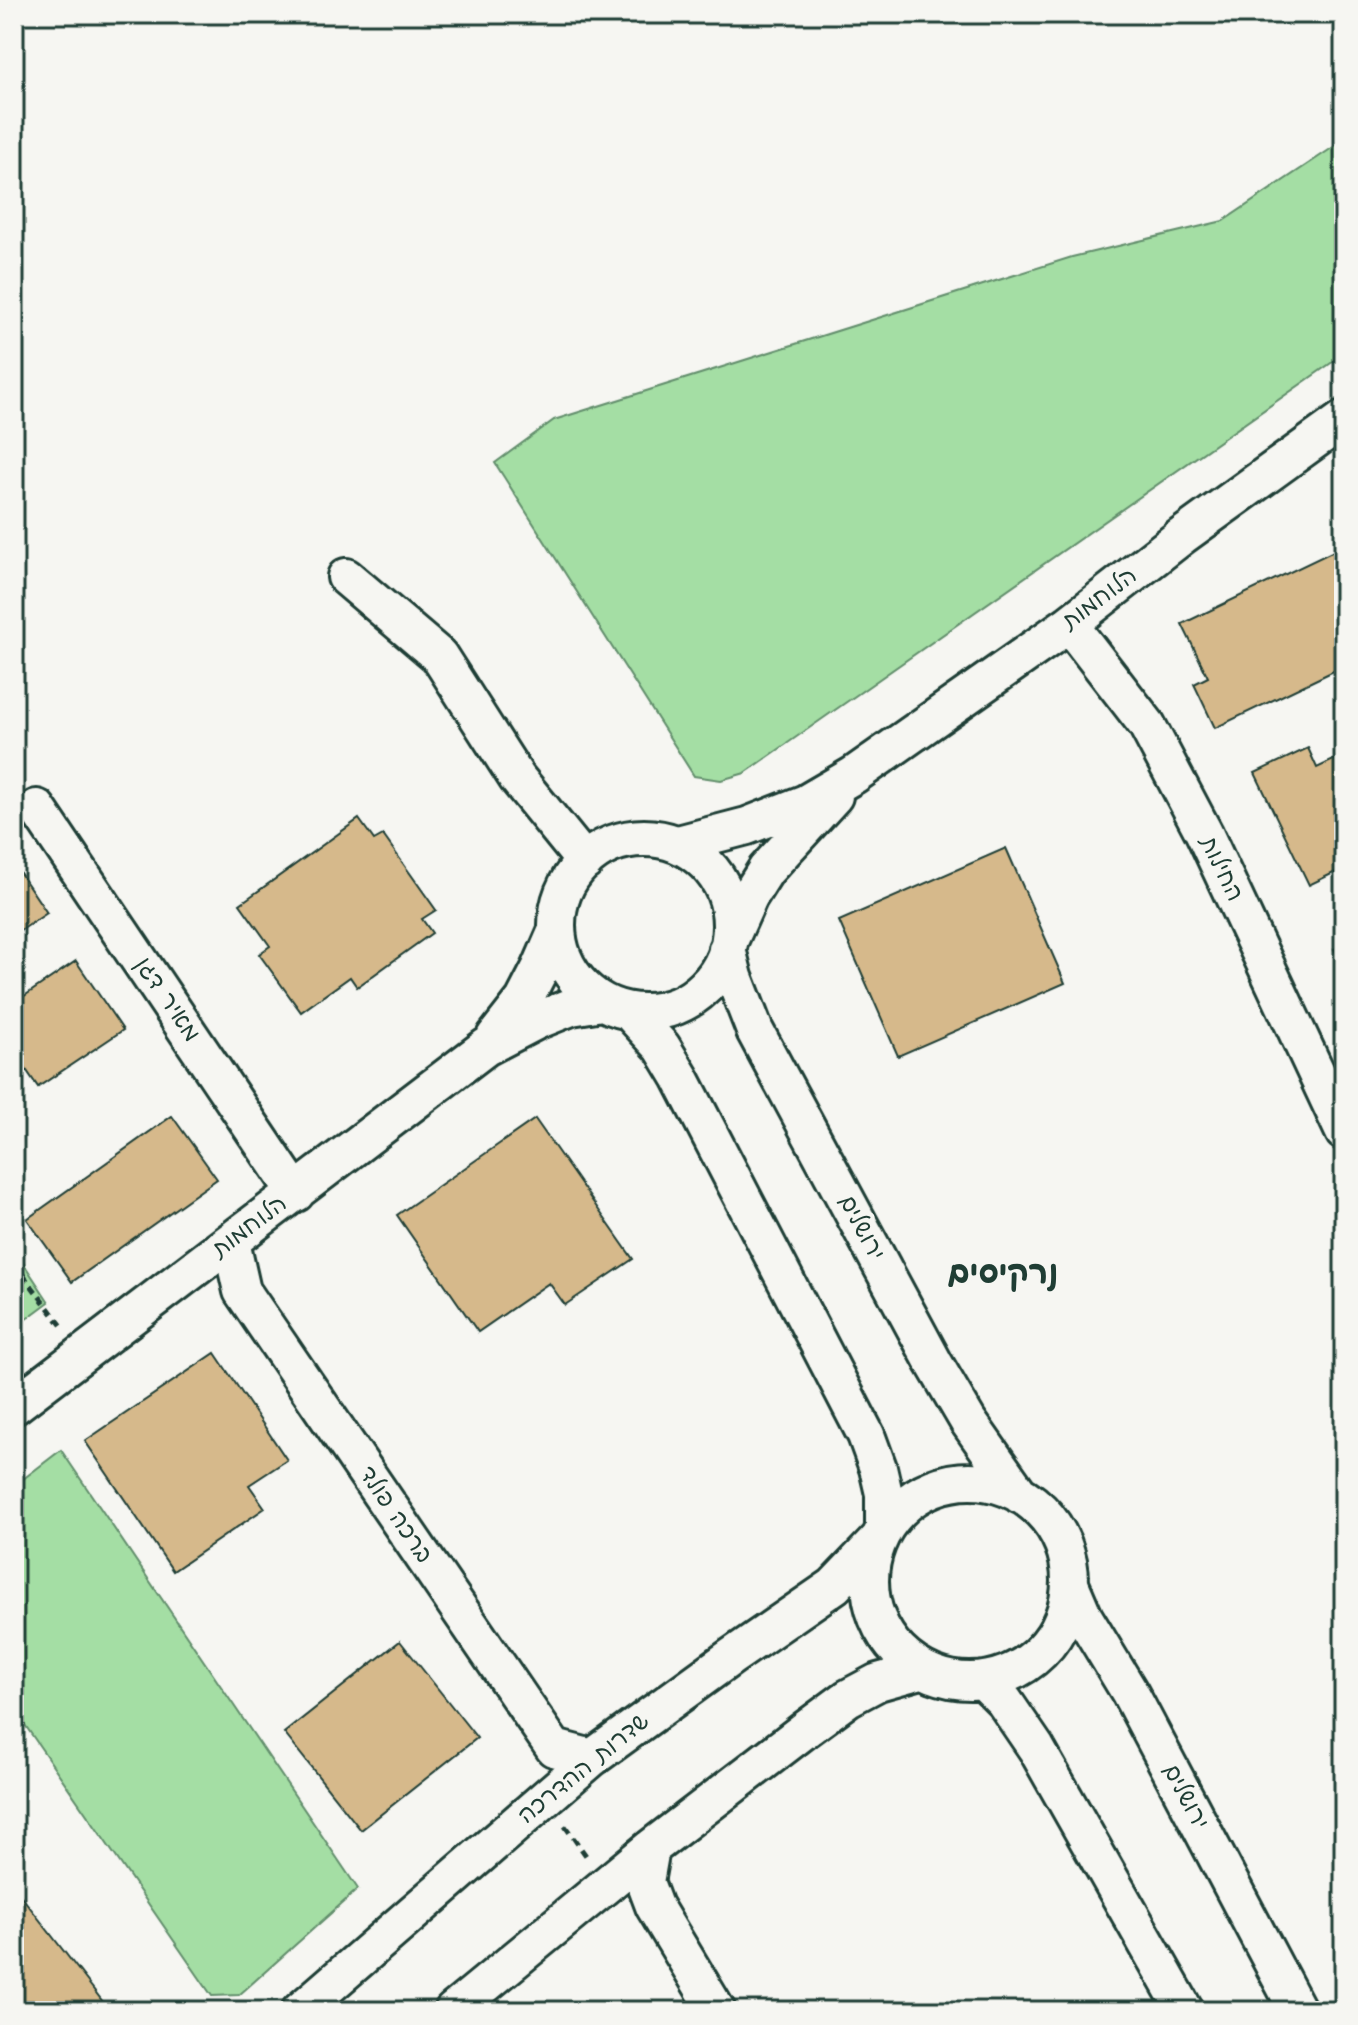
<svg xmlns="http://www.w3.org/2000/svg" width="1358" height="2025" viewBox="0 0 1358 2025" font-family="Kalam,'Playpen Sans Hebrew',sans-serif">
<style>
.green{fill:#a4dea4;stroke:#628e6c;stroke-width:2}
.building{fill:#d6b98b;stroke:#1f3d34;stroke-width:2}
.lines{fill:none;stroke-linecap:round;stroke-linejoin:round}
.minor-casing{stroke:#1f3d34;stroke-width:42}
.path{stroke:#1f3d34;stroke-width:5;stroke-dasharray:8 6;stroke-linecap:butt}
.minor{stroke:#f6f6f2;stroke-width:36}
.labels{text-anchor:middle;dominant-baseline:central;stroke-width:8;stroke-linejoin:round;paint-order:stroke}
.street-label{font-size:24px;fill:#1f3d34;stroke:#f6f6f2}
.district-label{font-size:32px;font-weight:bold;fill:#1f3d34;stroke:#f6f6f2}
</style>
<rect width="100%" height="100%" fill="#f6f6f2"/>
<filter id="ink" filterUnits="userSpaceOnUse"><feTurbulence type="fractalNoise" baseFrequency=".0125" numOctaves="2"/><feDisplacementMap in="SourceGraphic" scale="16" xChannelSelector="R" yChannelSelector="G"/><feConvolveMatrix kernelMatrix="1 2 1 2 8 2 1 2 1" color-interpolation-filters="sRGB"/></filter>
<g filter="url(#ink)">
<!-- green -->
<path class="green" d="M1344,140V354L745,773L721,780L694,776L495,463L554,420L1072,257L1223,221Z
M14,1249L49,1302L14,1328Z
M61,1450L358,1889L239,1995L212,1996L14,1709V1486Z"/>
<!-- building -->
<path class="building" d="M1344,546V666L1215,728L1194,684L1208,677L1182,624Z
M1308,748L1317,768L1344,755V868L1309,885L1255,773Z
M359,819L374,840L383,835L436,910L422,919L432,933L357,987L350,977L301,1012L259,954L270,946L240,904Z
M1006,848L1065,983L898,1056L839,921Z
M14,864L47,913L14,935Z
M1344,944V970L1334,949Z
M76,961L123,1030L38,1087L14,1052V1003Z
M172,1116L217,1179L72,1282L27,1219Z
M535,1119L633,1259L565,1305L549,1283L478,1332L397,1215Z
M215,1353L287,1460L249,1485L265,1508L173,1571L85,1441Z
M400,1641L477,1738L361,1830L284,1733Z
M15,1888L110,2011H14Z"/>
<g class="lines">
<defs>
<path id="minor" d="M346,577L439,656L517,778L585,862
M1069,624L1147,725L1204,833L1344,1132
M37,808L296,1193
M557 925a87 87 0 1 1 174 0a87 87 0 1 1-174 0Z
M678,844L747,826L806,803L854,775L1069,624L1182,536L1344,419
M731,937L749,897L766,870L834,796
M727,949L734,977L755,1031L934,1363L968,1421L1020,1495
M629,1011L662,1047L680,1077L866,1435L878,1468L884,1494V1528
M495,1037L524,1000L540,969L557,930
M231,1242L242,1291L554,1748L592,1758
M14,1406L486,1047L536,1021L571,1007L602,1002
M870 1581a100 100 0 1 1 200 0a100 100 0 1 1-200 0Z
M1070,1584L1084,1617L1130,1693L1298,2011
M984,1681L1004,1701L1036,1748L1185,2011
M651,1848L645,1882L654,1906L717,2011
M300,2011L592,1758L731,1657L834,1586L878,1540
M453,2011L651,1848L806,1729L848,1698L878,1682L921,1670"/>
</defs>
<!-- minor casing -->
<use href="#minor" class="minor-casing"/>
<!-- path -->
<path class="path" d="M14,1263L62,1326
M565,1826L587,1857"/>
<!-- minor -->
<use href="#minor" class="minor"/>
</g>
</g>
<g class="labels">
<!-- street labels -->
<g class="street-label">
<text transform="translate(1100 599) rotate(-37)">הלוחמות</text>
<text transform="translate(1221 869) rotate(64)">החילות</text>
<text transform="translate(167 1000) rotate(56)">מאיר דגן</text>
<text transform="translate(250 1227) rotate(-37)">הלוחמות</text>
<text transform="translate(861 1228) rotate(62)">ירושלים</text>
<text transform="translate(395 1515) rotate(56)">ברכה פולד</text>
<text transform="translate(584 1769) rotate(-39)">שדרות ההדרכה</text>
<text transform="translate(1185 1797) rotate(62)">ירושלים</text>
</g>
<!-- district labels -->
<g class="district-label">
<text x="1003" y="1274">נרקיסים</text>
</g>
</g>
<!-- margin -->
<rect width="1358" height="2025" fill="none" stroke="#f6f6f2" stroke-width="48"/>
<rect x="24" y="24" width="1310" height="1977" fill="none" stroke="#1f3d34" stroke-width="3" filter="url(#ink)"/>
</svg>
